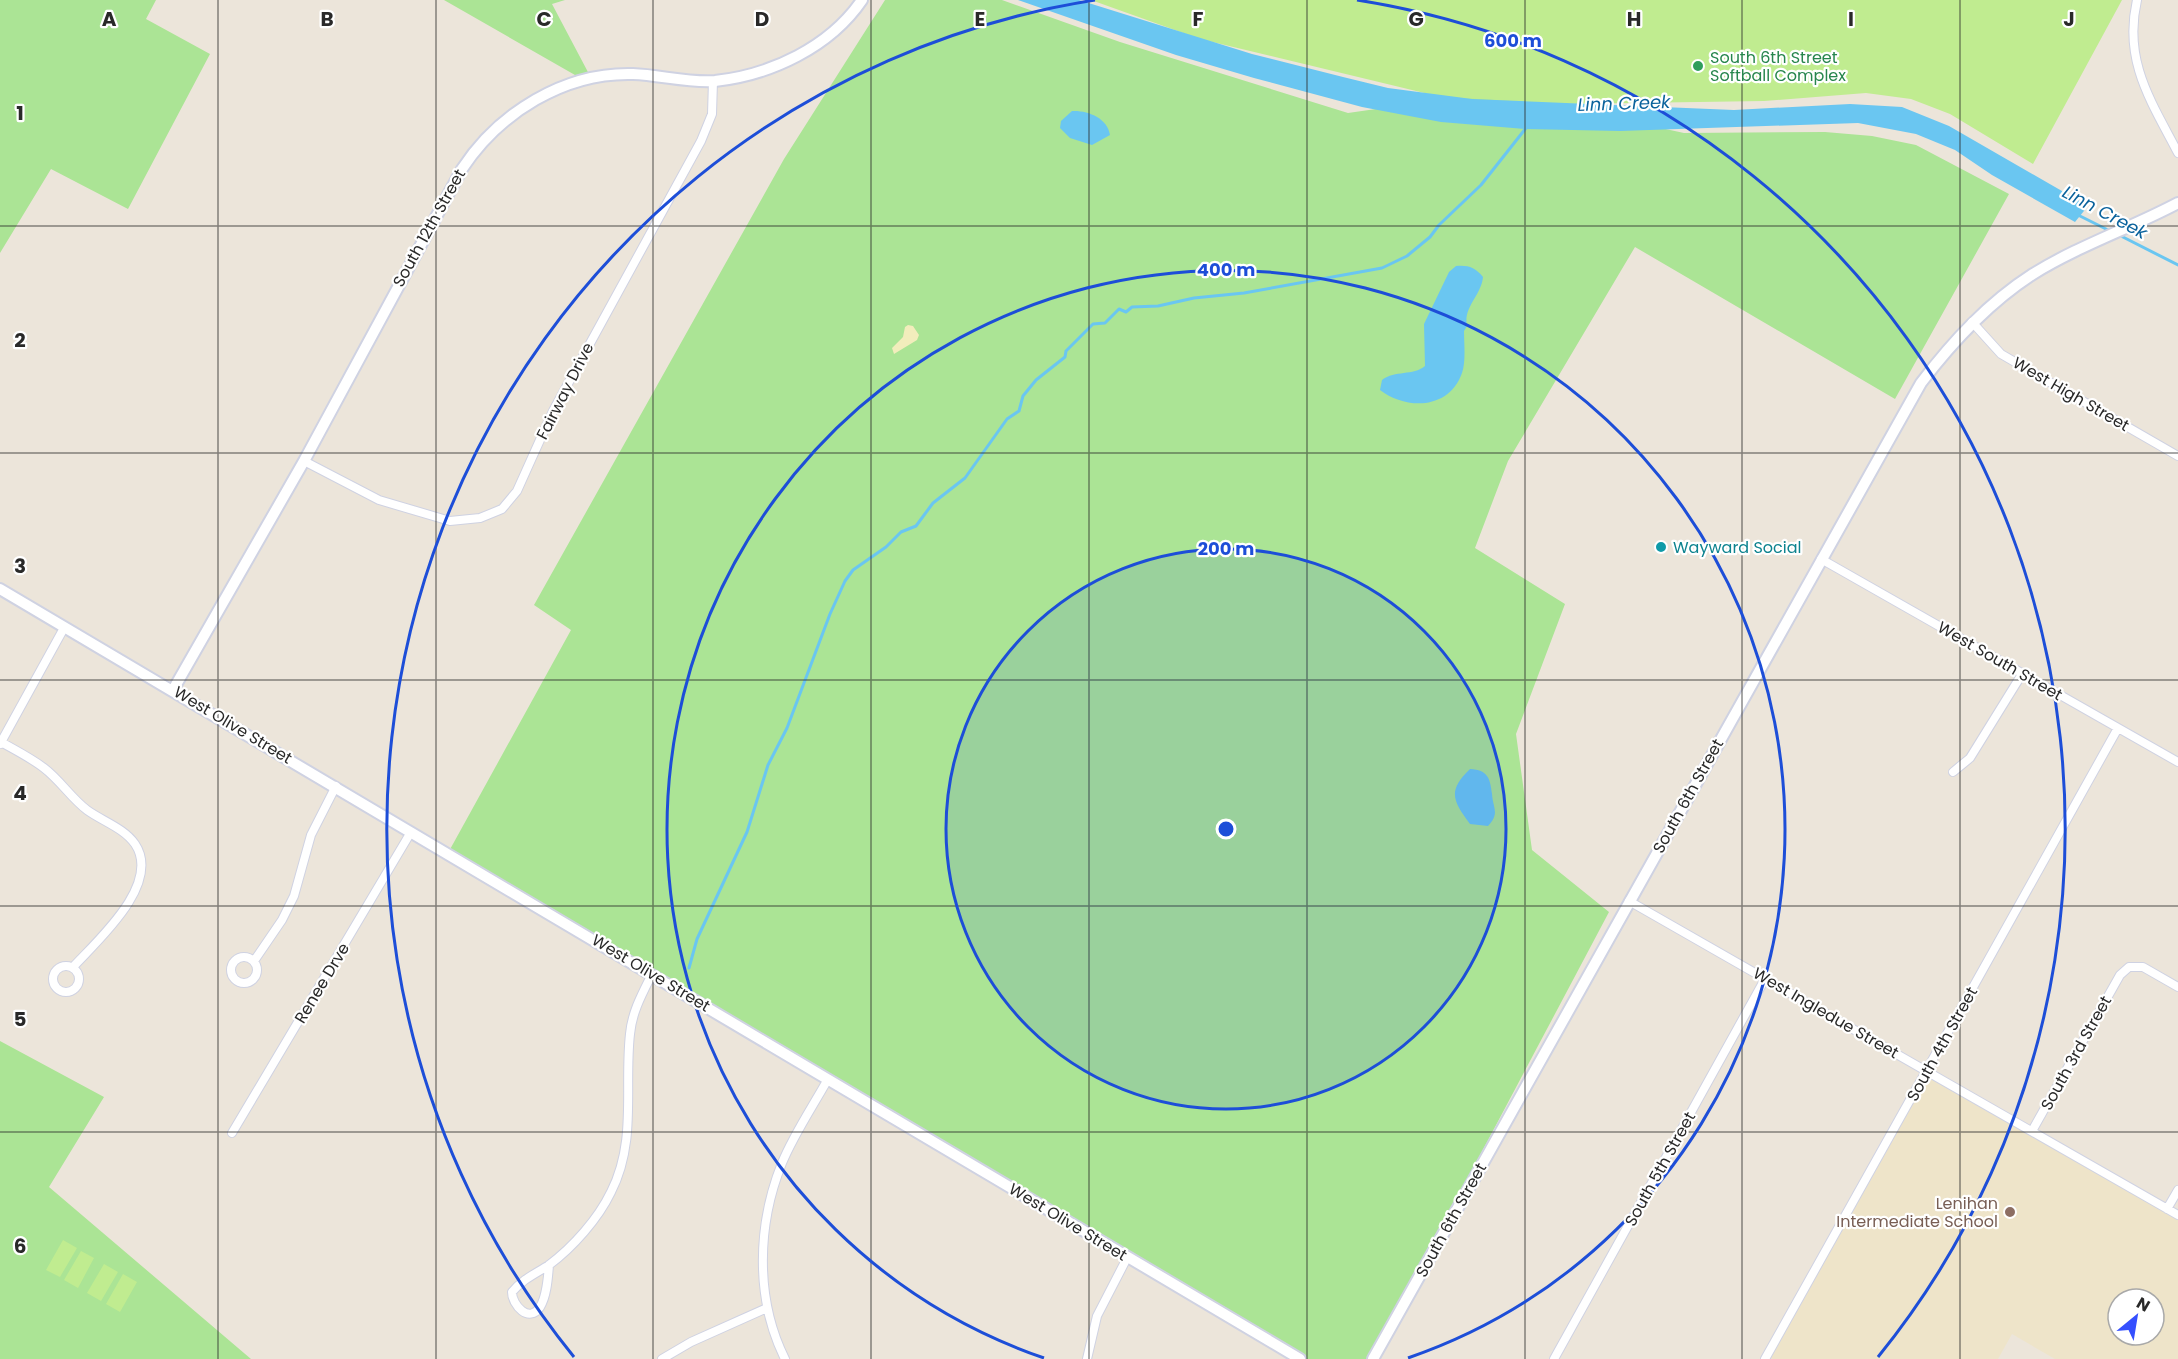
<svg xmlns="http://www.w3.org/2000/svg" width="2178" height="1359" viewBox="0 0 2178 1359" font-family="Poppins,sans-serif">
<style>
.education{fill:#eee4c9;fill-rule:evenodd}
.green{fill:#abe495}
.sand{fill:#f2edbc}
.pitch{fill:#c0ec90}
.water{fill:#6ac6f1}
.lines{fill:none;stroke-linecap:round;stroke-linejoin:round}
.stream{stroke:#6ac6f1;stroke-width:3}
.street-casing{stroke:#cfd2e2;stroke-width:10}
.secondary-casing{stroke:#cfd2e2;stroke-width:14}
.street{stroke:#fff;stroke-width:8}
.secondary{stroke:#fff;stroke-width:10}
.grid{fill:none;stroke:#292929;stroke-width:1.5;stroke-opacity:0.55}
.ring{fill:none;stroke:#1d4ed8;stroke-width:3}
.leisure-dot{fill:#2e9e5b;stroke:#fff;stroke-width:2}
.culture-dot{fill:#0f9aa8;stroke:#fff;stroke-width:2}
.education-dot{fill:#8d6e63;stroke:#fff;stroke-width:2}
.labels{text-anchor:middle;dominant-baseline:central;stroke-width:4.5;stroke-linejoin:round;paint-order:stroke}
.leisure-label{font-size:16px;fill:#27864d;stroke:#fff;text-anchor:start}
.street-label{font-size:16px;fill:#292929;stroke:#fff}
.culture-label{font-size:16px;fill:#0d838f;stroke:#fff;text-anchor:start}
.education-label{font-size:16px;fill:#785e54;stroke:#fff;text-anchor:end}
.water-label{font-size:18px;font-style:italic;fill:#0a629c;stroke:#fff}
.grid-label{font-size:20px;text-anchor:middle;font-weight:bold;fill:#292929;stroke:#fff;stroke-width:4.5;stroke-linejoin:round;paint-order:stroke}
.centre{fill:#1d4ed8;stroke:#fff;stroke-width:3}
.ring-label{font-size:18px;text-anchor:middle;font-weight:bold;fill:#1d4ed8;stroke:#fff;stroke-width:4.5;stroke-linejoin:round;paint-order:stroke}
</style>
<rect width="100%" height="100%" fill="#ece5da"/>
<!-- education -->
<path class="education" d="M1927,1070L2178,1215V1359H2055L2012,1334L1998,1359H1773L1767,1356ZM2118,1299H2154V1335H2118Z"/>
<!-- green -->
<path class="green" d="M0,0H156L146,19L210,54L128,209L51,169L0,253Z
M444,0H565L552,4L589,74L575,75Z
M885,0H1002L1120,42L1348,113L1494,92L1684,133L1825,132L1872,136L1916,145L2009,194L1895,399L1635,247L1508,461L1475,548L1565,604L1516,734L1532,850L1609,912L1372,1359H1300L448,853L571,630L534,605L784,159Z
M0,1041L104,1097L49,1187L251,1359H0Z"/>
<!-- sand -->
<path class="sand" d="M908,325L913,326L919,335L917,340L894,354L892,348L903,337L905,327Z"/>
<!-- pitch -->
<path class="pitch" d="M1091,0H2122L2033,164L1950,114L1911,99L1866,93L1764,101L1565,104L1441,97L1200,39Z
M63,1240L77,1248L60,1277L46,1270Z
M81,1251L94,1258L78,1288L64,1280Z
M104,1264L118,1272L101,1301L87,1293Z
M123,1274L137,1282L120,1312L106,1304Z"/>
<!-- water -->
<path class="water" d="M1018,0H1079L1252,54L1343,77L1388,88L1472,99L1734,110L1850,104L1902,107L1949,126L2088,206L2075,222L1992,175L1955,150L1916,134L1858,123L1620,131L1525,129L1441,122L1362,107L1254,78L1176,55Z
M1072,111C1087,110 1108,118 1110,135L1092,145L1070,138L1060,128L1061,121Z
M1456,266C1468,265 1475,267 1483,277C1481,296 1463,307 1467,326L1464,331C1464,344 1466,361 1462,373C1449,410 1406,410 1380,390L1382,380C1395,370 1413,376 1425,366L1424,324L1449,272Z
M1470,769C1488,770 1490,778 1492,794C1493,809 1500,813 1488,826L1470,824C1453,801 1447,791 1470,769Z"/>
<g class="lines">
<!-- stream -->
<path class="stream" d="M2078,215L2110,231
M2119,235L2178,265
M689,968L697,939L747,832L768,765L787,728L830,614L845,581L853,570L886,547L901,532L916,526L933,503L965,478L1007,419L1019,411L1023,396L1036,380L1065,357L1066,351L1093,324L1105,323L1119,309L1126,312L1132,307L1158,306L1194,298L1244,293L1382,268L1407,256L1430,237L1439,225L1481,185L1526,128"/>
<defs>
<path id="street" d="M2137,0C2123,61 2151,101 2178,153
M1972,322L2001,354L2178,456
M304,461L379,500L450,521L480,518L502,509L517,491L553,411L701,141L712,114L713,81
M1821,559L2178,762
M1,742C15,750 31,758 44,768C60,780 71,798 87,810C102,821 124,828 135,844C162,884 97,941 73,967
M0,744L64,628
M1953,772L1970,758L2022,674
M1629,901L2178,1215
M231 970a13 13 0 1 1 26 0a13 13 0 1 1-26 0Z
M254,961L282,920L294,896L311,835L336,786
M53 979a13 13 0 1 1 26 0a13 13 0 1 1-26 0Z
M2032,1131L2120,975L2129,967H2143L2178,987
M232,1133L411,832
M2167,1209L2178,1190
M549,1265C548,1277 547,1296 540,1307C529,1324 512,1305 512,1292C523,1279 535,1274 549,1265C573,1247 598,1219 611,1192C637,1141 624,1088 630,1034C632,1012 642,994 652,974
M662,1359L691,1342L767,1308
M785,1359C755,1299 757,1225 782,1163C794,1134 813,1106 828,1079
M1087,1359L1097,1316L1127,1258
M1554,1359L1765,979
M1765,1359L2118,728"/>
<path id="secondary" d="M0,589L1300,1359
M173,690L304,461L462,169C499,113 564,72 633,74C660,75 688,83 715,81C771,75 830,47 862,0
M1373,1359L1921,383C1953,341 1988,303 2033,274C2078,246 2131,228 2178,203"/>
</defs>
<!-- street casing -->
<use href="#street" class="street-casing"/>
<!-- secondary casing -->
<use href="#secondary" class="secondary-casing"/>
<!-- street -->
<use href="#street" class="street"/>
<!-- secondary -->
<use href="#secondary" class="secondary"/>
</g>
<!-- grid -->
<path class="grid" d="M218,0V1359M436,0V1359M653,0V1359M871,0V1359M1089,0V1359M1307,0V1359M1525,0V1359M1742,0V1359M1960,0V1359M0,226H2178M0,453H2178M0,680H2178M0,906H2178M0,1132H2178"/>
<!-- distance rings -->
<circle cx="1226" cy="829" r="280" fill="#1d4ed8" fill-opacity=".12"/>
<g class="ring">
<circle cx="1226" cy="829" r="280"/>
<path d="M1044 1358A559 559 0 1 1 1408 1358"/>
<path d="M574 1357A839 839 0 0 1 1095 0M1357 0A839 839 0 0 1 1878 1357"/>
</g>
<!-- markers -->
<circle class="leisure-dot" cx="1698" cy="66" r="6"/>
<circle class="culture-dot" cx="1661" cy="547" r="6"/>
<circle class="education-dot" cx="2010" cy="1212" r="6"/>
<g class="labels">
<!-- leisure labels -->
<g class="leisure-label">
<text x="1710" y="57">South 6th Street<tspan x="1710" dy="18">Softball Complex</tspan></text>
</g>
<!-- street labels -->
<g class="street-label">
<text transform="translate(429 228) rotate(-61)">South 12th Street</text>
<text transform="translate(565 391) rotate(-63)">Fairway Drive</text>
<text transform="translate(2071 394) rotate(30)">West High Street</text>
<text transform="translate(2000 661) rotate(30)">West South Street</text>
<text transform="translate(233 725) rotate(31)">West Olive Street</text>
<text transform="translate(1688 796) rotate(-61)">South 6th Street</text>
<text transform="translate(651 973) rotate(31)">West Olive Street</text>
<text transform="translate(322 983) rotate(-59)">Renee Drve</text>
<text transform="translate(1826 1013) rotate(30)">West Ingledue Street</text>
<text transform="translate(1942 1044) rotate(-61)">South 4th Street</text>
<text transform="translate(2076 1053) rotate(-61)">South 3rd Street</text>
<text transform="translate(1660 1169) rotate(-61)">South 5th Street</text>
<text transform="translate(1451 1220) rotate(-61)">South 6th Street</text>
<text transform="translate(1068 1222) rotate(31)">West Olive Street</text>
</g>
<!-- culture labels -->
<g class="culture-label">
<text x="1673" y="547">Wayward Social</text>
</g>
<!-- education labels -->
<g class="education-label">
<text x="1998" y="1203">Lenihan<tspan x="1998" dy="18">Intermediate School</tspan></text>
</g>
<!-- water labels -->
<g class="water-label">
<text transform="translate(1624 103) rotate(-2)">Linn Creek</text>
<text transform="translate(2105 212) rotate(28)">Linn Creek</text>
</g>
</g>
<g class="grid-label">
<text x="109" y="26">A</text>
<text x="327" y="26">B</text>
<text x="544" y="26">C</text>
<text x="762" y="26">D</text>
<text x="980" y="26">E</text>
<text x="1198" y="26">F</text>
<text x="1416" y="26">G</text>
<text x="1634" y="26">H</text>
<text x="1851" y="26">I</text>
<text x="2069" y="26">J</text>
<text x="20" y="120">1</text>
<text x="20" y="347">2</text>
<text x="20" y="573">3</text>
<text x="20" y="800">4</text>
<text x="20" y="1026">5</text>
<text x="20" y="1253">6</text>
</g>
<circle cx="1226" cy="829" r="9" class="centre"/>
<g class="ring-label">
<text x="1513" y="47">600 m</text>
<text x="1226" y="276">400 m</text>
<text x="1226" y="555">200 m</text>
</g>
<!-- north arrow -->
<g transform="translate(2136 1317) rotate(30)"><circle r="28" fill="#ffffff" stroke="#a9a9a9" stroke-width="1.5"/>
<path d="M0-4.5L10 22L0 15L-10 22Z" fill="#354ffe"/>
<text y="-9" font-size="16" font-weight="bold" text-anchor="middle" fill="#292929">N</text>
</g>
</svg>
